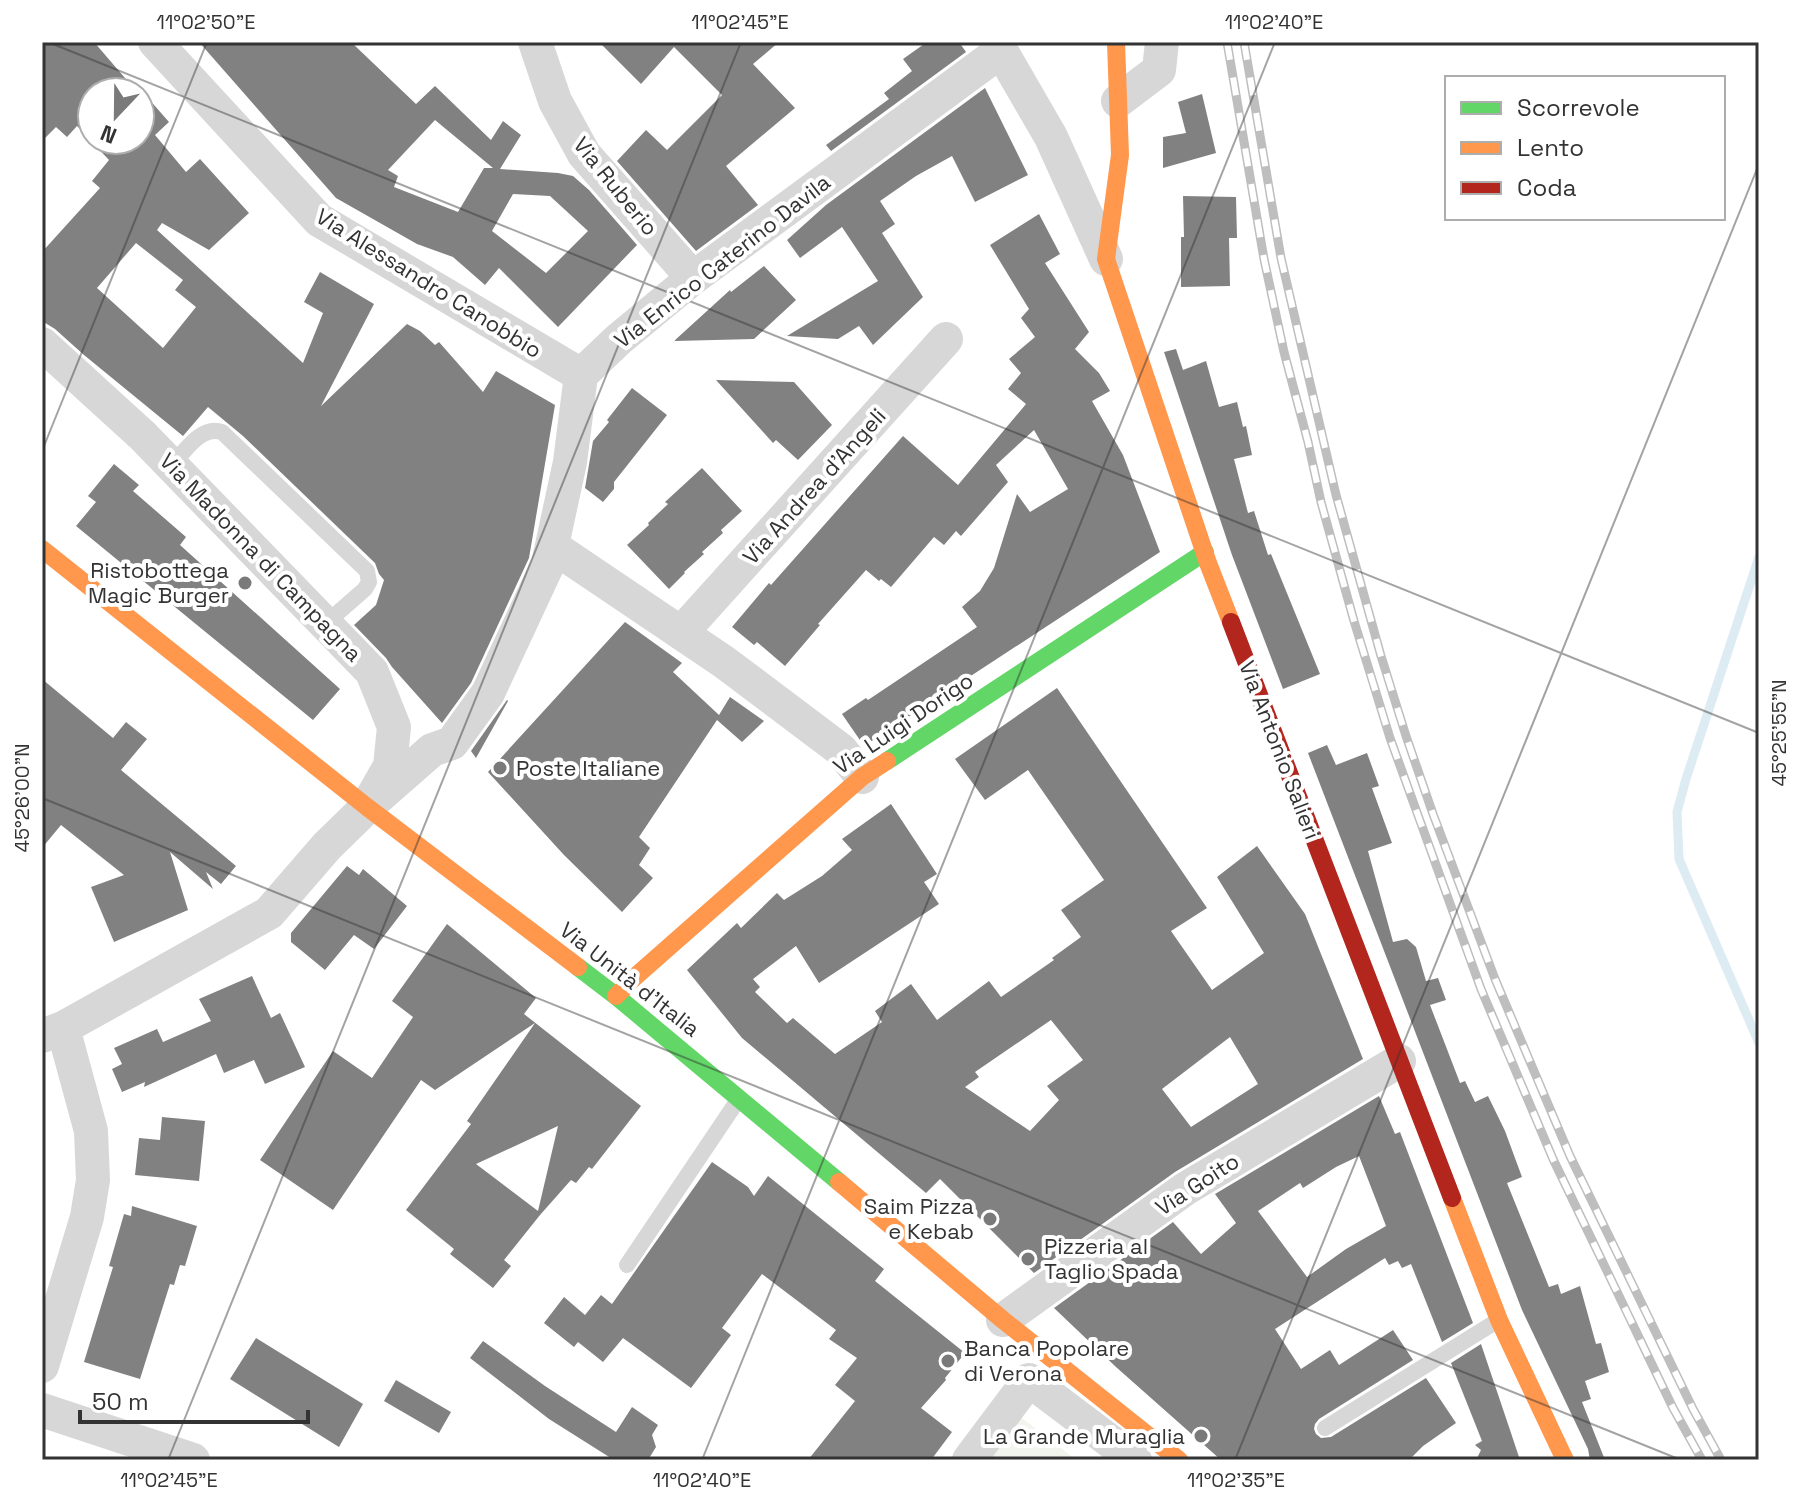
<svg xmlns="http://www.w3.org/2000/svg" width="1801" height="1502" viewBox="0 0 1801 1502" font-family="'Space Grotesk',sans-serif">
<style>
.green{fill:#f1f5ed}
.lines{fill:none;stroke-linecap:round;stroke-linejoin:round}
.stream{stroke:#ddebf3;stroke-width:9}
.building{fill:#818181;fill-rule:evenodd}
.lane{stroke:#d7d7d7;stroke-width:16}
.street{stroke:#d7d7d7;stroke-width:34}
.fast{stroke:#63d668;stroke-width:18}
.slow{stroke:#ff974d;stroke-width:18}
.jam{stroke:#b3261e;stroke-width:18}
.rail-casing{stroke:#bebebe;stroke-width:9}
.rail{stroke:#fff;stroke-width:6;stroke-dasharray:18;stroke-linecap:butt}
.ticks{fill:none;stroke:#333;stroke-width:2;stroke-opacity:0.45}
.poi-dot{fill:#7a7a7a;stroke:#fff;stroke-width:3}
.labels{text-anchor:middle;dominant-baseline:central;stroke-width:8;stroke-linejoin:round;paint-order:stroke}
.street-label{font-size:22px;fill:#333;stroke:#fff}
.poi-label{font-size:22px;fill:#333;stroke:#fff;text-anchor:end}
.neatline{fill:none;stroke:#333;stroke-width:3}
.ticks-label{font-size:20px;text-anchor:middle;fill:#333}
</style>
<rect width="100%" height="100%" fill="#fff"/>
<!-- green -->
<path class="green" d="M1018,1415L1075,1459L982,1460Z"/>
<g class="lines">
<!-- stream -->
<path class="stream" d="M1759,557L1686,779L1677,812L1679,859L1759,1043"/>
</g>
<!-- building -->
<path class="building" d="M42,42H94L137,92H92V140H140V89L169,122L155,135L186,172L200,159L249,213L209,250L162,223L157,230L303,363L323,313L304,302L320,272L374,304L321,406L407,324L420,331L435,345L439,342L483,392L496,371L555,405L529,558L471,683L442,723L392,667L386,658L354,625L376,605L384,580L379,574L375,563L243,436L208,407L183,436L84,355L55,329L42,321V252L100,188L92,181L109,160L77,126L67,137L56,127L42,141ZM136,243L183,280L175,290L196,307L163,348L97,288Z
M199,42H351L416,104L435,86L491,140L503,121L521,135L500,169L558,173L573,176L589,190L637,245L558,327L499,268L485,285L453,257L417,244L336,198ZM435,120L493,168H484L458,212L394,187L398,176L388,170ZM513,194L550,196L588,231L546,273L492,231Z
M599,42H779L753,64L795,108L726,166L758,205L696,251L617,161L646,130L667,150L722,95L674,47L641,84Z
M927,42H959L966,52L831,151L826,145L889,99L884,93L912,71L903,59Z
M985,88L1028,175L975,202L952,156L916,176L880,201L895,224L882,233L923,297L873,345L859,326L838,339L787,336L878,281L842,227L800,258L787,240L826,205Z
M1202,94L1216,153L1163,168V137L1186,133L1178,102Z
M1183,196L1236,197L1237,238H1229L1230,286L1181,287V237H1184Z
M1039,214L1060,254L1045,263L1089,332L1075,349L1099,373L1110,391L1092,401L1123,455L1160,552L864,746L842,714L866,698L868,700L977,627L962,607L980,591L994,568L1017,494L1030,512L1068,489L1034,430L996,465L1008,482L961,536L956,531L944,545L934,537L891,587L881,579L879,581L866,570L818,624L820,625L785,666L757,642L754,645L732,627L769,583L771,585L903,436L958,485L1026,404L1008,389L1021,373L1009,359L1035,337L1021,318L1029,309L990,245Z
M764,266L796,300L754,339L674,341L730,290L731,292Z
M1176,349L1183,370L1206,361L1219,407L1237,402L1243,427L1246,426L1252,455L1234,459L1248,513L1254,511L1268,555L1271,554L1320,674L1283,689L1232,555L1164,352Z
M716,380L794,382L832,425L798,460L776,440L773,443Z
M632,388L667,415L614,482V489L603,502L585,488L593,441L609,422L607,420Z
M114,464L139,485L133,491L186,537L180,545L340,689L313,720L76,526L96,502L88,496Z
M702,468L742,511L721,530L723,533L702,552L704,554L684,572L685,573L669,589L627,545L649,525L648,523L668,504L665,502Z
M625,622L682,663L673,672L719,715L730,697L764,721L742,742L717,720L639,837L650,848L639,865L653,878L622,912L564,855L488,772Z
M42,679L113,738L126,722L147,739L121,770L236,866L221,884L206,872L213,889L170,852L188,910L114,942L91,887L124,875L61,825L42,848Z
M1057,688L1207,908L1171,931L1212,990L1264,953L1217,877L1257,846L1305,914L1363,1059L1175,1172L1034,1273L940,1179L926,1193L742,1038L687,970L737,923L741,928L777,893L784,900L822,876L852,850L842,839L891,804L937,874L924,882L939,904L819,983L796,946L753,979L760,987L755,992L787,1023L793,1018L835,1054L882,1022L875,1011L911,984L937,1020L989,981L1001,997L1054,960L1052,958L1081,937L1061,910L1104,880L1028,770L985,800L955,759ZM1051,1020L1083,1060L1047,1086L1059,1100L1030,1131L965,1087L979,1077L975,1072ZM1230,1037L1258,1084L1191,1127L1162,1089Z
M507,700L508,701L476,758L471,751Z
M1327,745L1336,765L1367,753L1379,786L1372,788L1392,843L1368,851L1393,942L1407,939L1416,947L1426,981L1438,978L1446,1000L1430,1005L1460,1083L1465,1081L1475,1102L1488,1096L1505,1131L1522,1177L1507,1183L1549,1287L1558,1284L1561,1294L1580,1286L1596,1344L1601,1343L1609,1372L1585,1381L1591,1399L1582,1402L1605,1460H1590L1588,1449L1522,1310L1308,753Z
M347,866L359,875L363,869L407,906L374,949L354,935L325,970L291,942V933Z
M447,924L536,998L524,1014L641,1106L592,1169L589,1167L576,1183L571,1180L540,1215L504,1260L511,1266L493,1288L450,1254L454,1249L406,1210L471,1124L467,1121L535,1023L435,1090L421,1080L333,1210L260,1160L333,1051L372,1078L413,1017L392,1001ZM558,1126L538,1211L476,1164Z
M252,976L271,1018L280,1013L305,1067L265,1084L254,1060L224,1073L216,1054L144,1087L145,1082L122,1092L112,1069L122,1064L114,1048L157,1029L163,1042L211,1021L199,999Z
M1379,1096L1395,1134L1400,1132L1473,1323L1442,1342L1411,1264L1402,1268L1398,1261L1389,1265L1385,1258L1275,1329L1301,1369L1330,1350L1339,1365L1393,1330L1413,1360L1319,1419L1315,1424L1314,1429L1316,1434L1321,1438L1331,1437L1426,1378L1456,1423L1423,1446L1409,1460H1221L1116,1367L1054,1308L1173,1222L1201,1254L1236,1223L1215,1194ZM1359,1156L1386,1226L1346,1249L1307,1277L1258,1211L1300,1183L1303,1188L1336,1167Z
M162,1117L205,1121L199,1181L135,1175L139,1138L160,1140Z
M712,1162L748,1187L754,1196L768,1176L884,1269L875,1281L965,1353L945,1378L946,1380L921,1408L952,1432L931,1460H808L855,1401L835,1385L857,1358L829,1339L836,1330L762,1274L722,1328L731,1335L691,1388L623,1338L603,1362L578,1342L574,1347L544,1323L564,1297L585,1315L601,1295L612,1304Z
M132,1206L197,1226L185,1266L180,1265L174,1285L170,1284L140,1379L84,1362L113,1267L109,1266L124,1214L131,1216Z
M256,1338L363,1404L339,1447L230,1379Z
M483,1341L545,1386L616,1432L632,1407L658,1425L652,1435L656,1447L648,1460H614L549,1419L470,1358Z
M1481,1344L1510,1430L1520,1460H1476L1481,1450L1475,1445L1482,1441L1451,1363Z
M396,1380L451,1412L439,1433L384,1401Z"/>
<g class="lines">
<!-- lane -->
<path class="lane" d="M172,465C185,451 201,425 222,432L367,571L369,582L365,589L325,624
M627,1265L738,1100
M1325,1428L1497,1321"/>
<!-- street -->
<path class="street" d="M155,42L319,220L581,375
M535,42L555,101L584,154L693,278
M996,42L1051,137L1106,259
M1118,101L1159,70L1162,42
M42,344L143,436L372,672L394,727L390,766L373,796
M552,546L724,662L841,750L862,777
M681,633L946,339
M42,1036L63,1028L269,913L327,846L367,807L432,750L452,743L488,693L548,564L570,462L581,375L619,339L693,278L1001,51
M1003,1320L1185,1189L1399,1061
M42,1366L87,1217L93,1180L91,1131L63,1028
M42,1410L193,1460
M969,1460L1029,1380L1135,1460"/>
<!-- fast -->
<path class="fast" d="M887,761L1205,552
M578,967L616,996L839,1182"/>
<!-- slow -->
<path class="slow" d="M1116,42L1120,155L1106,259L1208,563L1231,622
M42,549L367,807L578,967
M616,996L636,976L862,777L887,761
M839,1182L1003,1320L1179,1460
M1452,1198L1499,1320L1565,1460"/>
<!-- jam -->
<path class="jam" d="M1231,622L1452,1198"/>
<defs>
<path id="rail" d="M1227,42L1264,259L1284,352L1308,442L1321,502L1354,621L1390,738L1481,989L1553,1159L1673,1408L1702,1460
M1244,42L1281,258L1336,495L1381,656L1406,736L1433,814L1495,979L1570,1156L1693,1409L1721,1460"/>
</defs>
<!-- rail casing -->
<use href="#rail" class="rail-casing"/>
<!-- rail -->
<use href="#rail" class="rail"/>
</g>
<!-- ticks -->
<path class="ticks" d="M48,42L1759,733M42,451L207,42M42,798L1681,1460M168,1460L741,42M702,1460L1275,42M1235,1460L1759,164"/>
<!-- markers -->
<g class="poi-dot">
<circle cx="245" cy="583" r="8"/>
<circle cx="500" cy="768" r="8"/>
<circle cx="990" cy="1219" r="8"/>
<circle cx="1028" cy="1259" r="8"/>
<circle cx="948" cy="1361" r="8"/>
<circle cx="1201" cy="1436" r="8"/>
</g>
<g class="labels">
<!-- street labels -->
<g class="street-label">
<text transform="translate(616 186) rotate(51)">Via Ruberio</text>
<text transform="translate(722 261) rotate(-38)">Via Enrico Caterino Davila</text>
<text transform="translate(429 283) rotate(32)">Via Alessandro Canobbio</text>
<text transform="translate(814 486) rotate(-48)">Via Andrea d'Angeli</text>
<text transform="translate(261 557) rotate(46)">Via Madonna di Campagna</text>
<text transform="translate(903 723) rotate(-34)">Via Luigi Dorigo</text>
<text transform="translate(1280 750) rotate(69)">Via Antonio Salieri</text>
<text transform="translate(630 979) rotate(38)">Via Unità d'Italia</text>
<text transform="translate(1197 1184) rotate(-33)">Via Goito</text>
</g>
<!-- poi labels -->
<g class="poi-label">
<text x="229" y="570">Ristobottega<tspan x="229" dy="25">Magic Burger</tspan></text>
<text x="516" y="768" text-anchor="start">Poste Italiane</text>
<text x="974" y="1206">Saim Pizza<tspan x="974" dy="25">e Kebab</tspan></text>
<text x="1044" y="1246" text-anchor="start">Pizzeria al<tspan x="1044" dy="25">Taglio Spada</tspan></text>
<text x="964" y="1348" text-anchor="start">Banca Popolare<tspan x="964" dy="25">di Verona</tspan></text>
<text x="1185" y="1436">La Grande Muraglia</text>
</g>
</g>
<!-- border -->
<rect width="1801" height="1502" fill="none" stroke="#ffffff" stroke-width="88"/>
<!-- legend -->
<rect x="1445" y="76" width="280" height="144" fill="#ffffff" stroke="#adadad" stroke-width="2"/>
<rect x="1461" y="102" width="40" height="12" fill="#63d668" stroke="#adadad" stroke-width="2"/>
<text x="1517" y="116" font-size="24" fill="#333333">Scorrevole</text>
<rect x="1461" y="142" width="40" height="12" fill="#ff974d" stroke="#adadad" stroke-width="2"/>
<text x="1517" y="156" font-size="24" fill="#333333">Lento</text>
<rect x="1461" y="182" width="40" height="12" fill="#b3261e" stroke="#adadad" stroke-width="2"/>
<text x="1517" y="196" font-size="24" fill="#333333">Coda</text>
<!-- north arrow -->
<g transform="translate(116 116) rotate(202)"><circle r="38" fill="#ffffff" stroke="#adadad" stroke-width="2"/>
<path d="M0-6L14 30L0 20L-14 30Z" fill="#7a7a7a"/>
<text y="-12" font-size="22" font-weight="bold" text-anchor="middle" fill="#333333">N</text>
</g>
<!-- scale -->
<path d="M80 1410v12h228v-12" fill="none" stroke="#333333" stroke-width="4"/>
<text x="92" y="1410" font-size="24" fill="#333333" stroke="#ffffff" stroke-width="6" paint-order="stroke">50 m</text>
<rect x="44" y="44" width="1713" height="1414" class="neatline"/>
<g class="ticks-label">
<text x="206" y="29">11°02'50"E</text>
<text x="740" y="29">11°02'45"E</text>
<text x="1274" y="29">11°02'40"E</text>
<text transform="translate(1779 733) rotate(-90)" y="7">45°25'55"N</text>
<text transform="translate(22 798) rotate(-90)" y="7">45°26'00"N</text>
<text x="169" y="1487">11°02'45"E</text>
<text x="702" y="1487">11°02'40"E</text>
<text x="1236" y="1487">11°02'35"E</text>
</g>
</svg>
